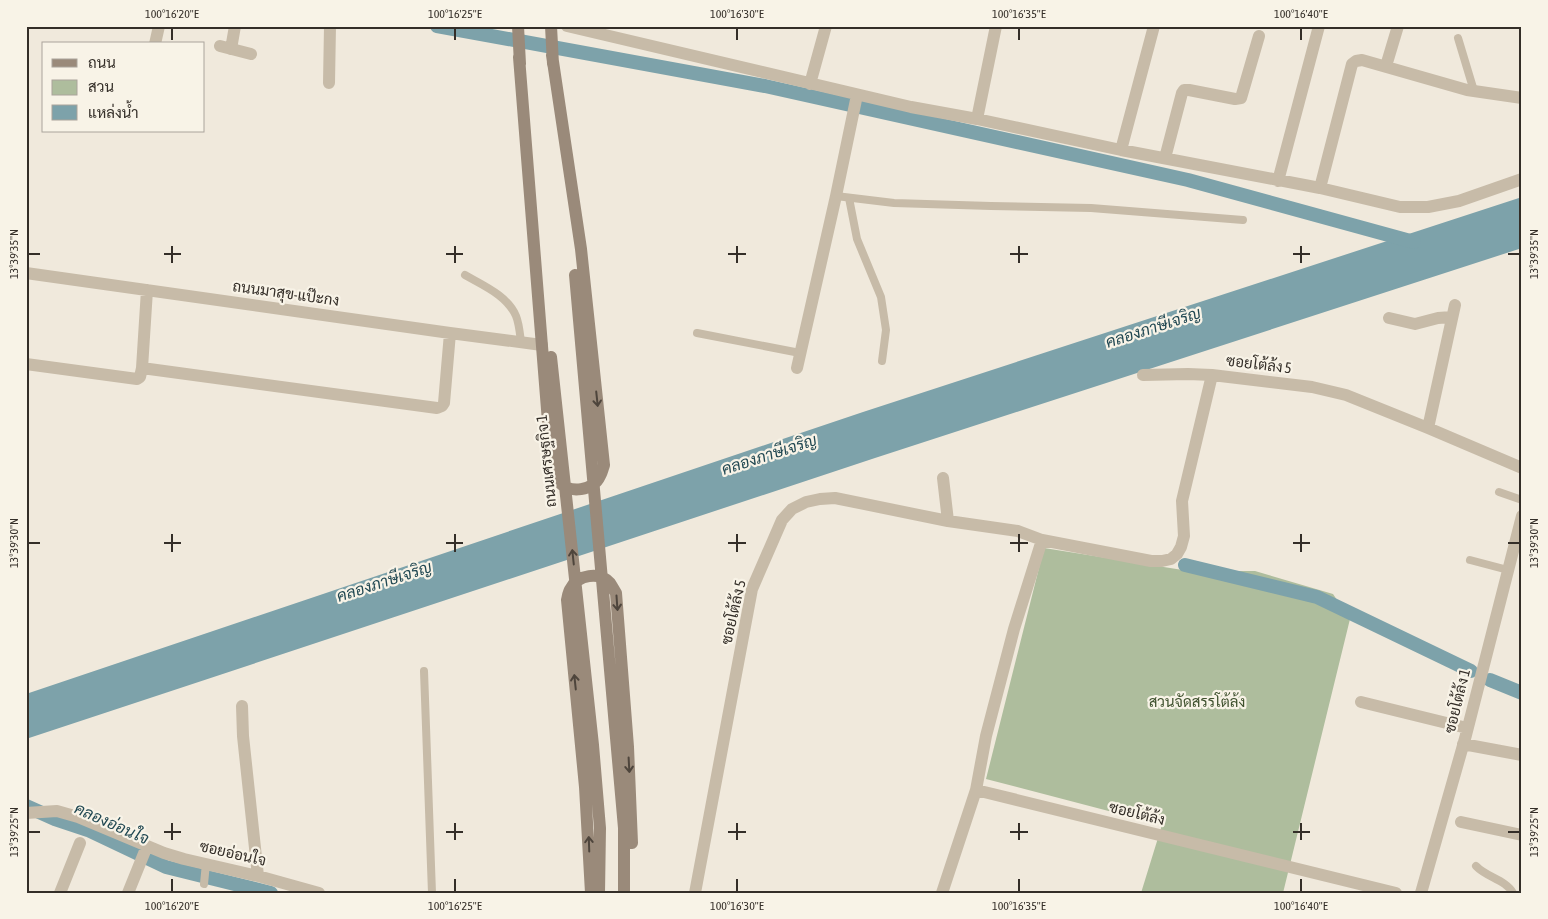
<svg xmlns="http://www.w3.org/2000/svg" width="1548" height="919" viewBox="0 0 1548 919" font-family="'Asap Condensed',Sarabun,sans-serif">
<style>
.green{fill:#aebd9d}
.water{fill:#7da2aa}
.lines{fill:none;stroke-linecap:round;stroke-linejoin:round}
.canal{stroke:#7da2aa;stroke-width:14}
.lane{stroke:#c7bba8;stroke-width:8}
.street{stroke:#c7bba8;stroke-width:12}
.secondary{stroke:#9a8a7a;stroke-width:12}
.oneway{stroke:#4e453c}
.ticks{fill:none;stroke:#342e28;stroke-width:2}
.labels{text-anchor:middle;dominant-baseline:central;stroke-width:4.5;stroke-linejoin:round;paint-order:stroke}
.street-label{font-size:15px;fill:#342e28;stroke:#f8f3e7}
.park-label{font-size:15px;fill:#3f512e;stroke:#f8f3e7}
.water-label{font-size:16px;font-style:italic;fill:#214852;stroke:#f8f3e7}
.neatline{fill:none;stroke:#342e28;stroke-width:2}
.ticks-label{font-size:12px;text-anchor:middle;fill:#342e28}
</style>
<rect width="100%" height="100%" fill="#f0e9dc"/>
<!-- green -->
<path class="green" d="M1044,548L1189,571H1255L1333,594L1350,619L1283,893H1141L1162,825L986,779Z"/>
<!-- water -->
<path class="water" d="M1522,197V248L875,458L26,739V694L863,412Z"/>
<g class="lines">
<!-- canal -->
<path class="canal" d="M437,26L765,86L1188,180L1414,242
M1185,565L1317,597L1471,671
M1490,680L1522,693
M26,806L55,819L88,830L166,867L271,893"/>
<!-- lane -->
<path class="lane" d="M1458,38L1474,91
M836,196L894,203L991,206L1091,208L1243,220
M849,198L857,239L881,297L886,330L882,361
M465,275C482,285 507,295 516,316C519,323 520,334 521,342
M697,333L800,353
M1499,492L1522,500
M1470,560L1508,570
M424,671L432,893
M1476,866C1486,877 1506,880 1513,893
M204,884L206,863"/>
<!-- street -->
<path class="street" d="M567,26L911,107L977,119L1121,150L1320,188L1400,207H1428L1459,201L1522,179
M155,44L159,26
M220,46L251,54
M231,49L235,26
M1386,66L1398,26
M329,83L330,26
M810,84L826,26
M977,119L996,26
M1121,150L1154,26
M1165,158L1182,93L1184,90H1189L1235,99L1241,98L1259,36
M1278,181L1319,26
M1320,188L1352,64L1356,61L1362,60L1467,90L1522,98
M26,273L450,333L542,345
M1389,318L1415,324L1438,318L1452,317
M26,364L137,379L140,377L142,368L147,290
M142,368L437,408L442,406L444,403L450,333
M797,368L836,196L857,95
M1143,375L1188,374L1212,375
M1428,428L1455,305
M943,478L948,521
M1361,702L1467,728
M242,706L243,736L258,876
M1463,744L1522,755
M976,790L1396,893
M26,813L57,811L78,817L164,853L184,859L258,876L319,893
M1461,822L1522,835
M60,893L80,843
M128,893L147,846
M695,893L752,589L782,520L792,509L806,502L820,499L835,498L948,521L1018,531L1042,540L1151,561H1162L1171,559L1177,554L1181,547L1184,536L1182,501L1212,375L1312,387L1346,395L1428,428L1522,468
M942,893L976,790L986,736L1014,629L1042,540
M1421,893L1466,735L1522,516"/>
<!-- secondary -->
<path class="secondary" d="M518,26L520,64
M551,26L553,64
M519,57L552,472C554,475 556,479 559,482C570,494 593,491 600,476C602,473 603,468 604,465L581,249L552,55
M575,275L624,828V893
M551,357L593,745L600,828L599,893
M591,893L585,787L567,600C568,596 568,592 571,588C578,575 599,571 610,583C612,586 614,590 616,593L628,747L632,843"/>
</g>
<!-- one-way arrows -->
<defs><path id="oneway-shaft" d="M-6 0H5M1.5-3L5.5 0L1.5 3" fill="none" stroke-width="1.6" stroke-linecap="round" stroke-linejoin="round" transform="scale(1.25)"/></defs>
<g class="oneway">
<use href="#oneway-shaft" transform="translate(597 399) rotate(84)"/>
<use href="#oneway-shaft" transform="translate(573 557) rotate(-96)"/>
<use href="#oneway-shaft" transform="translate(617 603) rotate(86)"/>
<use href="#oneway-shaft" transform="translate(575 682) rotate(-96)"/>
<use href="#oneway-shaft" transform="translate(629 765) rotate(87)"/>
<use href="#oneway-shaft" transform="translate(589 844) rotate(-92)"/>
</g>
<!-- ticks -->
<path class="ticks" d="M172,28V40M455,28V40M737,28V40M1019,28V40M1301,28V40M172,246V263M455,246V263M737,246V263M1019,246V263M1301,246V263M28,254H40M164,254H181M446,254H463M728,254H746M1010,254H1028M1293,254H1310M1508,254H1520M172,534V552M455,534V552M737,534V552M1019,534V552M1301,534V552M28,543H40M164,543H181M446,543H463M728,543H746M1010,543H1028M1293,543H1310M1508,543H1520M172,823V840M455,823V840M737,823V840M1019,823V840M1301,823V840M28,832H40M164,832H181M446,832H463M728,832H746M1010,832H1028M1293,832H1310M1508,832H1520M172,879V892M455,879V892M737,879V892M1019,879V892M1301,879V892"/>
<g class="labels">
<!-- street labels -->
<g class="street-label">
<text transform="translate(286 293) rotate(8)">ถนนมาสุข-แป๊ะกง</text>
<text transform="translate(1259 364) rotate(7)">ซอยโต้ล้ง 5</text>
<text transform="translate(546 461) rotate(-96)">ถนนเศรษฐกิจ 1</text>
<text transform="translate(733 612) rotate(-77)">ซอยโต้ล้ง 5</text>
<text transform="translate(1457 701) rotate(-76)">ซอยโต้ล้ง 1</text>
<text transform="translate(1137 813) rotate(14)">ซอยโต้ล้ง</text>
<text transform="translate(233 853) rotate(13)">ซอยอ่อนใจ</text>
</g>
<!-- park labels -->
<g class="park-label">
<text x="1197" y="701">สวนจัดสรรโต้ล้ง</text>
</g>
<!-- water labels -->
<g class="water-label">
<text transform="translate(1153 327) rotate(-18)">คลองภาษีเจริญ</text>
<text transform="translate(769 454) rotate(-18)">คลองภาษีเจริญ</text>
<text transform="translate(384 581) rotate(-18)">คลองภาษีเจริญ</text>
<text transform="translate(112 823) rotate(24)">คลองอ่อนใจ</text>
</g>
</g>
<!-- border -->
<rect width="1548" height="919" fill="none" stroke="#f8f3e7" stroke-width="55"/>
<!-- legend -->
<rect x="42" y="42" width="162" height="90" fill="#f8f3e7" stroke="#aaa49b"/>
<rect x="52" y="59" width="25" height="8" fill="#9a8a7a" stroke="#aaa49b"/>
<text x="88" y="68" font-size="15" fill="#342e28">ถนน</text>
<rect x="52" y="80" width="25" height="15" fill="#aebd9d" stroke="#aaa49b"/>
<text x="88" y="92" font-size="15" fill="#342e28">สวน</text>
<rect x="52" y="105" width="25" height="15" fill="#7da2aa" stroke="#aaa49b"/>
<text x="88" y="118" font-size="15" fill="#342e28">แหล่งน้ำ</text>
<rect x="28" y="28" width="1492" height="864" class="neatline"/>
<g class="ticks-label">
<text x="172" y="18">100°16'20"E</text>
<text x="455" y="18">100°16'25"E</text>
<text x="737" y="18">100°16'30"E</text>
<text x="1019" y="18">100°16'35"E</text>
<text x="1301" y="18">100°16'40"E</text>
<text transform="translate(14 254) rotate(-90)" y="4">13°39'35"N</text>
<text transform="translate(1534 254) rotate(-90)" y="4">13°39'35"N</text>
<text transform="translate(14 543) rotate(-90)" y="4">13°39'30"N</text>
<text transform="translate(1534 543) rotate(-90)" y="4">13°39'30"N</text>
<text transform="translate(14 832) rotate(-90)" y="4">13°39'25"N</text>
<text transform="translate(1534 832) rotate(-90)" y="4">13°39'25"N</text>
<text x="172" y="910">100°16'20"E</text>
<text x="455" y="910">100°16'25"E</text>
<text x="737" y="910">100°16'30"E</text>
<text x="1019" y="910">100°16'35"E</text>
<text x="1301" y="910">100°16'40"E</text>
</g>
</svg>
